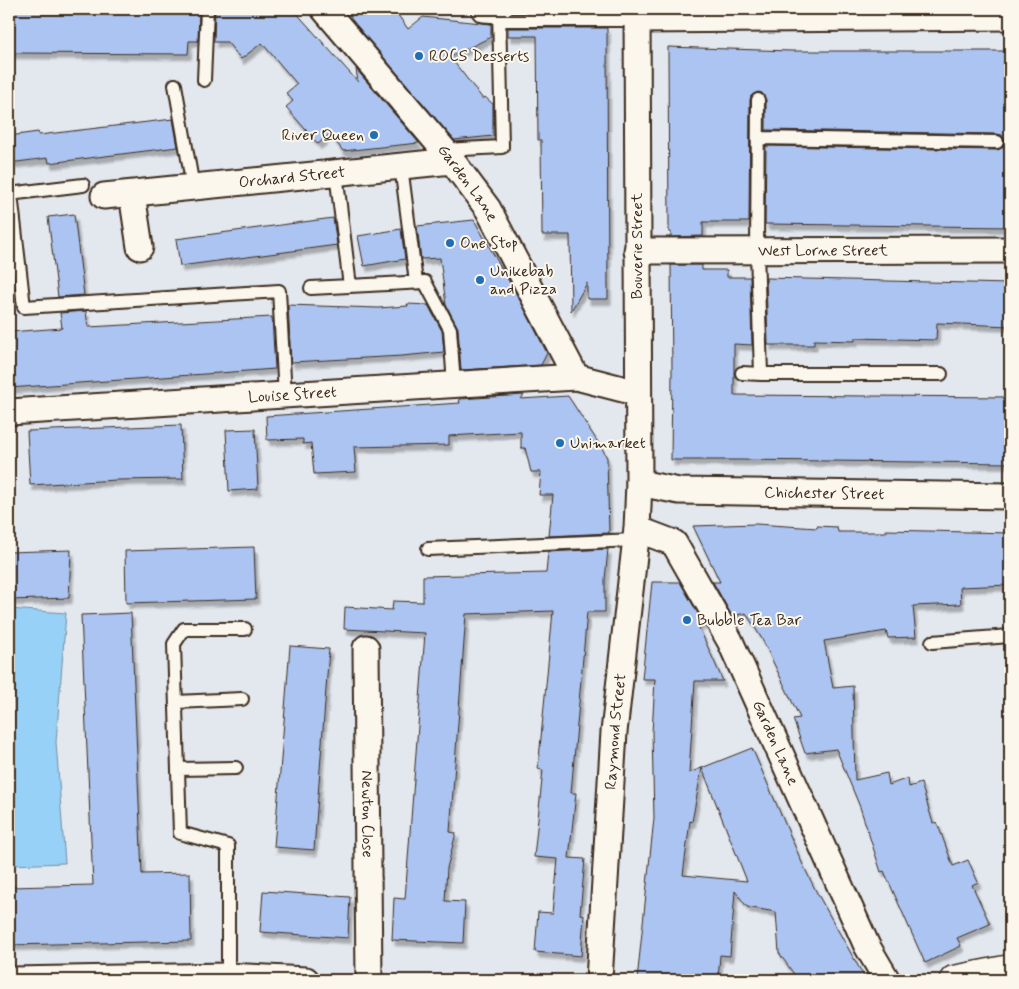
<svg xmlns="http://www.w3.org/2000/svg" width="1019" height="989" viewBox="0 0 1019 989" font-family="Mynerve,sans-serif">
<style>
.water{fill:#98d1f7;stroke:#738ea0}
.building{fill:#abc4f2;stroke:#3b2a1e;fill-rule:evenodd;filter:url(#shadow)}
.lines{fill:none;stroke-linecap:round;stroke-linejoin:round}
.service-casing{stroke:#3b2a1e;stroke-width:16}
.minor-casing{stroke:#3b2a1e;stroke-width:29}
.trunk-casing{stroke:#3b2a1e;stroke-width:31}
.service{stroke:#fbf7ec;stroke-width:12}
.minor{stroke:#fbf7ec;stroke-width:25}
.trunk{stroke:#fbf7ec;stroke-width:28}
.poi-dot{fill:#1f6fb2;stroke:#fbf7ec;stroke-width:2}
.labels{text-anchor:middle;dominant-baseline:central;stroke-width:4;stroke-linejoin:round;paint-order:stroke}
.poi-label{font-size:16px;fill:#3b2a1e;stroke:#fbf7ec;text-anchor:start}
.street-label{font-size:16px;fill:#3b2a1e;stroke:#fbf7ec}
</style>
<defs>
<filter id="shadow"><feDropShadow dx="3" dy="5.5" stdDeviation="1" flood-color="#0004"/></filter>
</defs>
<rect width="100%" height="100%" fill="#e3e8ee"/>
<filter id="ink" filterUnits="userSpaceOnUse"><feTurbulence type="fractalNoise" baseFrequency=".02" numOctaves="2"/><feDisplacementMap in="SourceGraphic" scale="10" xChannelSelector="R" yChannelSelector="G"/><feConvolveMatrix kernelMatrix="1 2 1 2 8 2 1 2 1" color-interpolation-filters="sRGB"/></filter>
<g filter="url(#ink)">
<!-- water -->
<path class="water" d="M9,609L66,613L56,742L65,863L9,865Z"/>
<!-- building -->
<path class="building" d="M9,9H199L198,41H189L188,54L9,53Z
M215,9H293L358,82L356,69L419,143L343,151L330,134L318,144L286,107L293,101L286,93L297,84L262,43L241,59L227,42H214Z
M527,9H606V12H513V10L527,11Z
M351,10L398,15L408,29L423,17L491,24V37L450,57L483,99L485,97L493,104V136L454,140L351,19Z
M508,28H607L608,299H587V283L571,311L570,235H542L541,140H538L537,36H508Z
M668,47L791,51H1010V123L1008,190H1010V227L765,224L766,146L997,150L1004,147L1005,142L1002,135L997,134L766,130V100L762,93L758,92L751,96L750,100L749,222H703V236L671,237V232H669Z
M173,119L178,147L49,163L48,158L9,163V136L38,132L39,135Z
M74,214L84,295L58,297L48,217Z
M333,218L337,245L180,266L176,239Z
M474,220L522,304L547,353L541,365L461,370L458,328L446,305L440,258L421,259L417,226Z
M401,229L405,259L364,266L358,236Z
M671,265H702V270H727V277H750L752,345L734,344V395L1010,397V463L738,460H671L672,371Z
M766,278L1010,284V326L937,323L936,340L855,338V341L814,340V345H768Z
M407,304L428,305L442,331L444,352L402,356L291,362L288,305L378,308L408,306Z
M86,311L88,327L272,317L275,369L9,388V332L62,328L60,313Z
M524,395L521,399L568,396L603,450L607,458L609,533L549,536L553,495H539L541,472H531L525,448H521V432L449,436V445L354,447L356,472L314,474L311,443L303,444V439L267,440L266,416L460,403L459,399Z
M181,425L183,479L117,480L30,485L27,431Z
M255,429L258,489L229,491L226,430Z
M756,524L817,528V526L837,527L838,532H886V530L1010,533V585L960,587L961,604L913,606L916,637L888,638L886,631L824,641L833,688L853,686L855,780L887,773L889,785L908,778L909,787L921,783L933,823L937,822L953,866L968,860L978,882L972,885L990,924L957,938L961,946L925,963L884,871L881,872L860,807L836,749L805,753L793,719L800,718L762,639L746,613L732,616L713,582H720L693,526Z
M254,547L256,599L126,603L125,551Z
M608,549L605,580V612H587L571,793H576L569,858L585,859L580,914L584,915L581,956L535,952L538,912L553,913L558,859L534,857L543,770L538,769L553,611L466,614L450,832L456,833L447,868L445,901L465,902L463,943L392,940L394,898L405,899L425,633L344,629L345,607L392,610L393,601L423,602V576L546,573L548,552Z
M71,550L69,598L9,600V552Z
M652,582H680L704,624L698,625L723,681H695L689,773L752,748L803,865L817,893L866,980H798L779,953L776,912L747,907L735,891L730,956L720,955L718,980H637L654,818L652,733L655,679H642ZM702,768L739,861L747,881L683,875L690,821L692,822Z
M131,613L142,874L190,873L191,941L9,945V887L93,885L81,615Z
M290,646L329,649L314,850L274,847Z
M263,891L350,897L348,938L260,932Z"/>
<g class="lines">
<defs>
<path id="service" d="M499,20H637
M204,80L207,9
M175,85L193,187
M758,100L757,251L761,374H941
M758,138L997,142
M444,150L502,147L499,9
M401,166L416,282
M336,173L350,286
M9,194L83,185
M11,194L24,307L279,291L285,395
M311,288L425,282L450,329L454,385
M742,373L761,374
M428,549L635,540
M932,642L1010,636
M176,702L242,699
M178,769L236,768
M228,976V846L180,833L174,644L184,629H245"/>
<g id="minor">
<path id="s1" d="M324,9L444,150L488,209L576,377L638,393"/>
<path d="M484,9L499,10"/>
<path d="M637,20L1010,17"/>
<path d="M132,194L140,247"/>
<path id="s2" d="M104,196L452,161"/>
<path id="s3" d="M637,251L1010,250"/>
<path id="s4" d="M9,412L576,377"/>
<path id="s5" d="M639,483L679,491L1010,496"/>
<path id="s6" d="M637,529L674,543L730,641L867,946L887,980"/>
<path id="s7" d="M366,648L369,980"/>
<path d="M13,980L228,976L306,980"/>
<path id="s8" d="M599,980L614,732L637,529L639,483L637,9"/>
</g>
<path id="trunk" d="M954,980L1010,969"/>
</defs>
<!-- service casing -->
<use href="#service" class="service-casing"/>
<!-- minor casing -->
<use href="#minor" class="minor-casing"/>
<!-- trunk casing -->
<use href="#trunk" class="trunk-casing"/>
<!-- service -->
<use href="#service" class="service"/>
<!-- minor -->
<use href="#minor" class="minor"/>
<!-- trunk -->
<use href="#trunk" class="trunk"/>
</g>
</g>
<!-- markers -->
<g class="poi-dot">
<circle cx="419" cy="56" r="5"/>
<circle cx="374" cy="135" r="5"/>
<circle cx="450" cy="243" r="5"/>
<circle cx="480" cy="280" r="5"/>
<circle cx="560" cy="443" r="5"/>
<circle cx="687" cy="620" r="5"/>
</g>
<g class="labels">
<!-- poi labels -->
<g class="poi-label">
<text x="429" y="56">ROCS Desserts</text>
<text x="364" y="135" text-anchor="end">River Queen</text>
<text x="460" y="243">One Stop</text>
<text x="490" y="271">Unikebab<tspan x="490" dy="18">and Pizza</tspan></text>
<text x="570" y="443">Unimarket</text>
<text x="697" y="620">Bubble Tea Bar</text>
</g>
<!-- street labels -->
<g class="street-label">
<text stroke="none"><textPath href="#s2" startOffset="189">Orchard Street</textPath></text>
<text stroke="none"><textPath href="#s1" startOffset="226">Garden Lane</textPath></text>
<text transform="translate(637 246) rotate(-90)">Bouverie Street</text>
<text stroke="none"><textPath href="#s3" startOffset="186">West Lorne Street</textPath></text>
<text stroke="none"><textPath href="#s4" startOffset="284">Louise Street</textPath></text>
<text stroke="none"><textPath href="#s5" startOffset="186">Chichester Street</textPath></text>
<text stroke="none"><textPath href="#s8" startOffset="249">Raymond Street</textPath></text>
<text stroke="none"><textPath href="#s6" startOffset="264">Garden Lane</textPath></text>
<text stroke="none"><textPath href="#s7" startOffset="166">Newton Close</textPath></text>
</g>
</g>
<!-- margin -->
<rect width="1019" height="989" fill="none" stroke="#fbf7ec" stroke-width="30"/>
<rect x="15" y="15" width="989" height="959" fill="none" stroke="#3b2a1e" stroke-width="2" filter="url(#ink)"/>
</svg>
